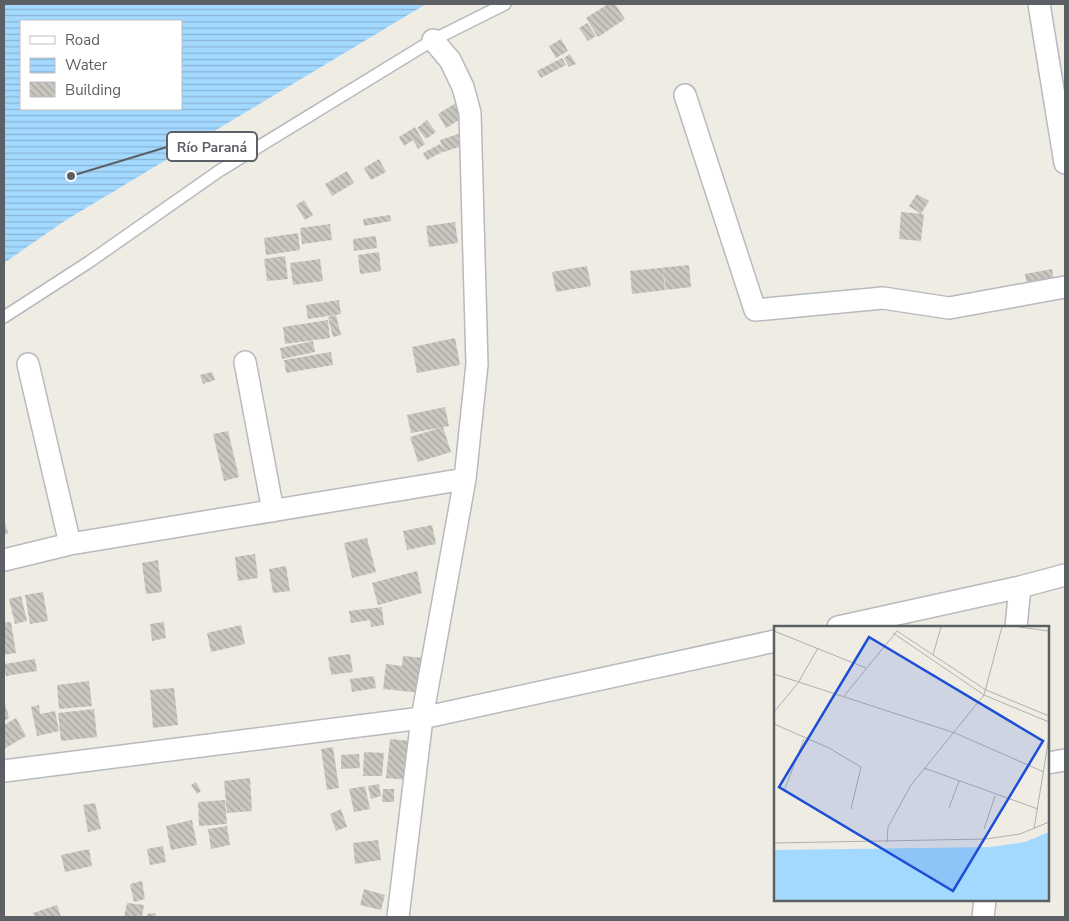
<svg xmlns="http://www.w3.org/2000/svg" width="1069" height="921" viewBox="0 0 1069 921" font-family="'Nunito Sans',sans-serif">
<style>
.water{fill:url(#water-rules);fill-rule:evenodd}
.building{fill:url(#building-back-hatch)}
.lines{fill:none;stroke-linecap:round;stroke-linejoin:round}
.service-casing{stroke:#b7babe;stroke-width:14}
.minor-casing{stroke:#b7babe;stroke-width:24}
.service{stroke:#fff;stroke-width:11}
.minor{stroke:#fff;stroke-width:21}
.inset-road{fill:none;stroke:#b0b0ad;stroke-width:1}
.view{fill:#1d4ed8;fill-opacity:0.15;stroke:#1d4ed8;stroke-width:2.5}
.inset-edge{fill:none;stroke:#5c6065;stroke-width:2.5}
.leader{fill:none;stroke:#5c6065;stroke-width:2}
.callout-dot{fill:#5c6065;stroke:#fff;stroke-width:2}
.callout{fill:#fff;stroke:#5c6065;stroke-width:2}
.callout-label{font-size:14px;text-anchor:middle;font-weight:bold;fill:#5c6065}
</style>
<defs>
<pattern id="water-rules" width="6" height="5" patternUnits="userSpaceOnUse" patternTransform="scale(1.25)"><rect width="6" height="5" fill="#a4d9ff"/><path d="M0 2.5h6" fill="none" stroke="#89b3d2"/></pattern>
<pattern id="building-back-hatch" width="6" height="6" patternUnits="userSpaceOnUse" patternTransform="scale(1.25)"><rect width="6" height="6" fill="#cac7c1"/><path d="M-1 5l2 2M0 0l6 6M5-1l2 2" fill="none" stroke="#a7a5a0"/></pattern>
</defs>
<rect width="100%" height="100%" fill="#efece4"/>
<!-- water -->
<path class="water" d="M4,4H426L66,220L4,263ZM21,21H181V109H21Z"/>
<!-- building -->
<path class="building" d="M608,4H615L625,19L598,37L586,18Z
M587,23L596,36L588,41L579,28Z
M561,39L568,51L556,58L549,46Z
M570,54L576,64L569,67L564,58Z
M562,58L566,65L541,78L537,71Z
M456,103L464,117L446,128L438,114Z
M427,120L436,132L426,139L417,128Z
M415,127L425,144L418,149L413,140L404,146L399,137Z
M461,133L465,145L444,152L440,140Z
M440,144L444,151L427,160L423,153Z
M379,159L386,172L371,180L364,168Z
M347,171L354,183L332,196L325,184Z
M917,194L929,201L921,214L909,206Z
M304,200L313,215L305,220L296,205Z
M901,212L924,214L921,241L899,239Z
M390,215L391,221L364,226L363,219Z
M455,222L458,243L429,247L426,226Z
M330,224L332,240L302,244L300,228Z
M298,233L300,250L266,255L264,238Z
M376,236L377,248L354,251L353,239Z
M379,252L381,271L360,274L358,255Z
M285,256L288,279L267,281L264,259Z
M320,259L323,281L293,285L290,263Z
M689,265L691,287L666,290L663,270L665,290L632,294L630,271Z
M587,266L591,286L556,292L552,272Z
M1052,269L1055,287L1028,291L1025,274Z
M339,300L341,314L308,319L306,305Z
M336,315L341,335L333,337L328,317Z
M328,320L330,338L285,344L283,327Z
M455,338L460,365L417,373L412,347Z
M313,341L315,352L282,359L280,348Z
M331,352L333,365L286,373L284,360Z
M212,372L215,380L203,384L200,375Z
M445,407L449,426L411,433L407,415Z
M443,427L451,452L418,462L410,437Z
M228,431L239,477L224,481L213,434Z
M4,519L8,533L4,535Z
M432,525L436,544L407,550L403,531Z
M367,538L376,572L352,578L344,543Z
M255,554L258,578L238,581L235,557Z
M158,560L162,592L146,594L142,563Z
M286,566L290,591L273,593L269,569Z
M417,571L422,593L378,605L372,583Z
M43,592L48,621L30,624L25,595Z
M21,596L27,621L15,624L9,599Z
M382,607L384,625L371,627L370,620L351,623L349,611Z
M11,622L16,653L4,655V623Z
M164,622L166,638L152,641L150,624Z
M241,625L245,644L211,652L207,633Z
M350,654L353,672L331,675L328,657Z
M403,656L426,658L423,693L383,689L386,664L402,666Z
M35,659L37,671L6,676L4,664Z
M374,676L376,688L352,692L350,679Z
M89,681L92,706L59,709L57,685Z
M174,688L178,725L153,728L150,690Z
M4,700L9,718L4,721Z
M39,705L40,714L55,711L59,731L37,736L31,707Z
M94,709L97,737L61,741L58,713Z
M16,718L26,736L4,749V725Z
M390,739L412,741L409,780L386,778Z
M333,747L339,788L327,790L321,749Z
M364,752L384,753L382,776H363Z
M359,754L360,768L341,769V755Z
M250,778L252,811L227,813L224,781Z
M196,782L201,791L197,794L191,785Z
M379,784L381,796L371,799L368,786Z
M365,786L370,809L354,812L349,789Z
M383,789H394V802H382Z
M225,800L227,824L199,826L198,802Z
M95,803L101,829L88,832L83,805Z
M341,809L347,827L336,831L330,814Z
M192,820L197,845L171,850L166,826Z
M227,826L230,845L211,849L208,829Z
M378,840L381,860L355,864L353,843Z
M163,846L166,862L150,865L147,849Z
M89,849L92,866L65,872L61,855Z
M142,881L145,899L134,902L130,884Z
M364,889L385,895L381,910L360,905Z
M127,903L144,905L142,917H124Z
M57,905L61,917H35L33,913Z
M155,913L156,917H147V914Z"/>
<g class="lines">
<defs>
<path id="service" d="M4,317L89,262L219,171L433,40L505,4"/>
<path id="minor" d="M1039,4L1065,163
M685,95L755,310L883,298L949,308L1065,287
M245,362L273,511
M28,364L70,544
M4,560L70,544L465,479
M838,627L1020,587L1065,575
M1016,627L1020,587
M1048,763L1065,760
M4,771L422,718L775,641
M398,917L422,718L465,479L477,364L470,113L463,87L450,60L433,40
M983,917L985,900"/>
</defs>
<!-- service casing -->
<use href="#service" class="service-casing"/>
<!-- minor casing -->
<use href="#minor" class="minor-casing"/>
<!-- service -->
<use href="#service" class="service"/>
<!-- minor -->
<use href="#minor" class="minor"/>
</g>
<!-- overview -->
<g transform="translate(774 626)">
<rect width="275" height="275" fill="#efece4"/>
<path d="M275,206V274H0V224L217,221L251,216Z" fill="#a4d9ff"/>
<path class="inset-road" d="M245,1L275,5M0,5L92,42M119,7L210,69L275,96M159,29L167,1M0,48L181,107L270,146M70,70L123,5L212,64L275,90M0,86L24,57L44,22M0,98L55,122L87,141L77,183M150,142L264,183M10,165L30,113M175,182L185,155M210,203L221,170M260,203L275,111M113,216L114,201L137,159L210,69L228,1M0,217L212,213L246,208L275,196"/>
<path class="view" d="M95,11L269,115L179,265L5,161Z"/>
<rect width="275" height="275" class="inset-edge"/>
</g>
<!-- callouts -->
<path class="leader" d="M71 176L167 147"/>
<circle class="callout-dot" cx="71" cy="176" r="5"/>
<rect class="callout" x="167" y="132" width="90" height="29" rx="5"/>
<g class="callout-label">
<text x="212" y="152">Río Paraná</text>
</g>
<!-- border -->
<rect width="1069" height="921" fill="none" stroke="#5c6065" stroke-width="10"/>
<!-- legend -->
<rect x="20" y="20" width="162" height="90" fill="#ffffff" stroke="#bebfc1"/>
<rect x="30" y="36" width="25" height="8" fill="#ffffff" stroke="#bebfc1"/>
<text x="65" y="45" font-size="15" fill="#5c6065">Road</text>
<rect x="30" y="58" width="25" height="15" fill="url(#water-rules)" stroke="#bebfc1"/>
<text x="65" y="70" font-size="15" fill="#5c6065">Water</text>
<rect x="30" y="82" width="25" height="15" fill="url(#building-back-hatch)" stroke="#bebfc1"/>
<text x="65" y="95" font-size="15" fill="#5c6065">Building</text>
</svg>
